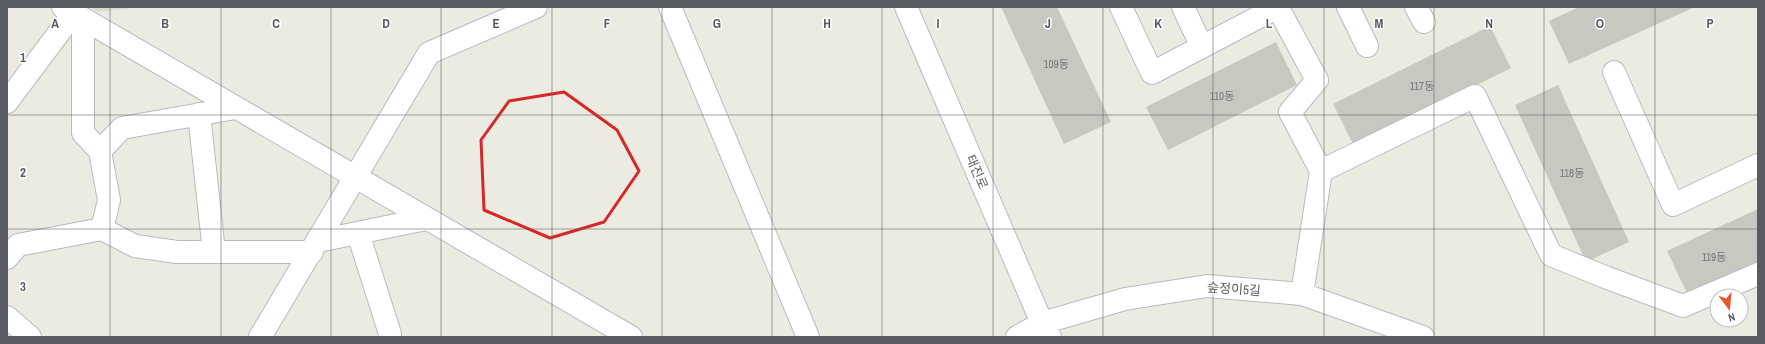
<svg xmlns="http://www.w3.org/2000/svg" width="1765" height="344" viewBox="0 0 1765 344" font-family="'Archivo Narrow','Noto Sans KR',sans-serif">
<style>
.education{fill:#dcdbcf}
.building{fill:#c9c8c0}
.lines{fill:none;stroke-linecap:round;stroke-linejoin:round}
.minor-casing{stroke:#b9bac0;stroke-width:24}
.minor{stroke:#fff;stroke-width:22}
.marked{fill:none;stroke:#d62828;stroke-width:3;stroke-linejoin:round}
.grid{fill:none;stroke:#595c62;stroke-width:1;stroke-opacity:0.55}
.labels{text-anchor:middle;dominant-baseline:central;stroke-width:3;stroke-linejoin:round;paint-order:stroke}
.number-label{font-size:11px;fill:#75777a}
.street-label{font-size:13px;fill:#595c62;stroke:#fff}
.grid-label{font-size:13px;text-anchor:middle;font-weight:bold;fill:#595c62;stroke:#fff;stroke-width:3;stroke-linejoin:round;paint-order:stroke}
</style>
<rect width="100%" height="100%" fill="#ecebe1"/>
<!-- education -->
<path class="education" d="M91,7H139L98,12Z"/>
<!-- building -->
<path class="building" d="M1001,7H1057L1111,122L1064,144Z
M1579,7H1695L1569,64L1549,21Z
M1490,26L1511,68L1354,146L1333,104Z
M1276,42L1297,85L1168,150L1146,107Z
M1558,85L1629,242L1586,262L1515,105Z
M1758,209V262L1688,295L1667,251Z"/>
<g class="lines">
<defs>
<path id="minor" d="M63,7L631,337
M670,7L808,337
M906,7L1042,323L1050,337
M1121,7L1152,73L1278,7
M1183,7L1202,47
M1348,7L1367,46
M1416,7L1424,22
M1278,8L1317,80L1290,112L1321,171L1302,294
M83,20V133L100,151L109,200L102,229
M1614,72L1673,205L1758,165
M7,102L73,14
M199,114L214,252
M100,151L122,128L235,108
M1321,171L1475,96L1551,255L1605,277L1683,306L1758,274
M358,233L390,334
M318,241L426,219
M7,258L18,245L102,229L135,246L177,252H312
M7,317L30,337
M260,337L429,53L536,7
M1017,337L1042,323L1125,299L1207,286L1302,294L1423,337"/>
</defs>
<!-- minor casing -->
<use href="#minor" class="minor-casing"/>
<!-- minor -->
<use href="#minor" class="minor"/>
</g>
<!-- marked area -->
<path class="marked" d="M564,92L617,130L639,171L604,222L550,238L484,210L481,140L509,101Z"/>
<!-- grid -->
<path class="grid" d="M110,7V337M221,7V337M331,7V337M441,7V337M552,7V337M662,7V337M772,7V337M882,7V337M993,7V337M1103,7V337M1213,7V337M1324,7V337M1434,7V337M1544,7V337M1655,7V337M7,115H1758M7,229H1758"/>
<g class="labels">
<!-- number labels -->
<g class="number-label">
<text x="1056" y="64">109동</text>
<text x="1422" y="86">117동</text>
<text x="1222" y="96">110동</text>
<text x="1572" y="173">118동</text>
<text x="1714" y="257">119동</text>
</g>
<!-- street labels -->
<g class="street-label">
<text transform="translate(977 172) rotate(67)">태진로</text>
<text transform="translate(1234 289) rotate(4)">숲정이5길</text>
</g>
</g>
<g class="grid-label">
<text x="55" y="28">A</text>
<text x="165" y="28">B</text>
<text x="276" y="28">C</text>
<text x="386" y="28">D</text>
<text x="496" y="28">E</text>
<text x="607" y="28">F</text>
<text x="717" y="28">G</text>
<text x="827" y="28">H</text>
<text x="938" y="28">I</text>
<text x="1048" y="28">J</text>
<text x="1158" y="28">K</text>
<text x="1269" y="28">L</text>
<text x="1379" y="28">M</text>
<text x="1489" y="28">N</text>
<text x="1600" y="28">O</text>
<text x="1710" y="28">P</text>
<text x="23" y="62">1</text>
<text x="23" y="177">2</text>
<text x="23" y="291">3</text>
</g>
<!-- border -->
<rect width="1765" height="344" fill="none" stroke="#595c62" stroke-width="16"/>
<!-- north arrow -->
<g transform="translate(1729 308) rotate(164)"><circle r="19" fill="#ffffff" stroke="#bdbec0"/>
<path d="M0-3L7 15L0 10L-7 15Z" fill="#e7572c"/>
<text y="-6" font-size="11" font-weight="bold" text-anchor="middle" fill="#595c62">N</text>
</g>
</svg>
